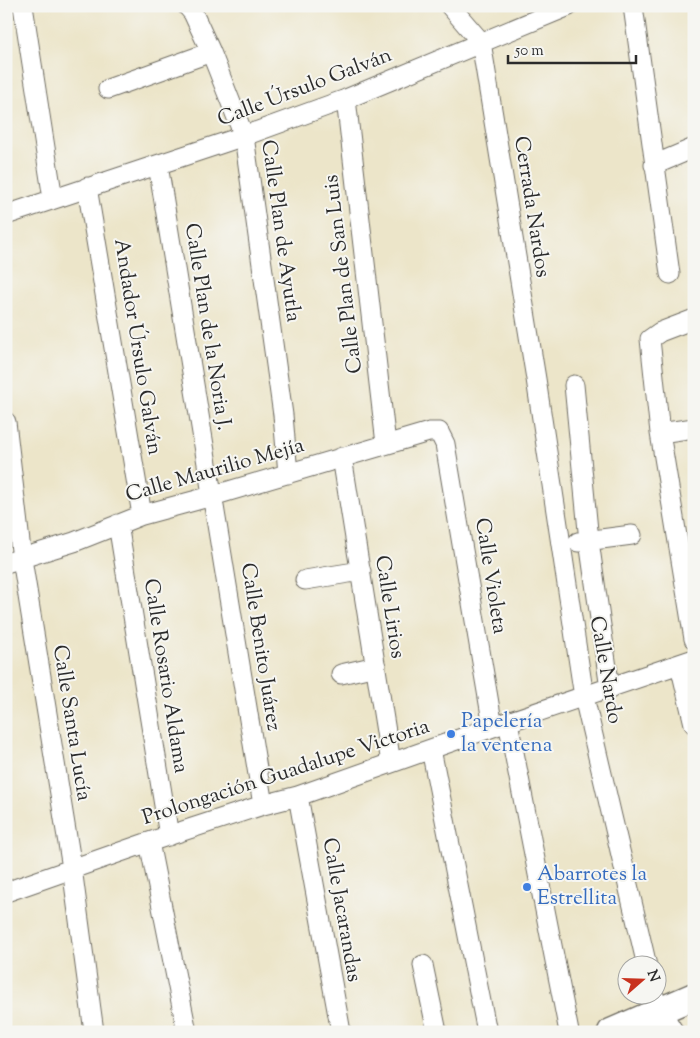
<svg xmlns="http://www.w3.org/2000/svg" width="700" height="1038" viewBox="0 0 700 1038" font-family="'Sorts Mill Goudy',serif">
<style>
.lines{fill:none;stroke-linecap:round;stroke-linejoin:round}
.street-casing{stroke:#6f6c62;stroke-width:21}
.secondary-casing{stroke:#6f6c62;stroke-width:29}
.street{stroke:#fff;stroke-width:19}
.secondary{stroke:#fff;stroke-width:26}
.shop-dot{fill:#3f7fe0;stroke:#f6f6f2;stroke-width:2}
.labels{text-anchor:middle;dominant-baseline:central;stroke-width:4;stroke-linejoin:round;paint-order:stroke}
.street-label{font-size:21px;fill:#2b2b2b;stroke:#f6f6f2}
.shop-label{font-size:21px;fill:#366cbe;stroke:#f6f6f2;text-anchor:start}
</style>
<rect width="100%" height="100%" fill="#f6f6f2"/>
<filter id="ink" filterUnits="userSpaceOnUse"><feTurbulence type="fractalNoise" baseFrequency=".02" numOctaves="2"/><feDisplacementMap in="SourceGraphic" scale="10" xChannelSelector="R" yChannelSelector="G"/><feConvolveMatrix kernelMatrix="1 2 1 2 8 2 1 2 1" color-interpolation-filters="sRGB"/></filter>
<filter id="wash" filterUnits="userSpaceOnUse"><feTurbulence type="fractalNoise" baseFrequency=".0096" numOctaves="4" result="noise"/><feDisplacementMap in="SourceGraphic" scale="20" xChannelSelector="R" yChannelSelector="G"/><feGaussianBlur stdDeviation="1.12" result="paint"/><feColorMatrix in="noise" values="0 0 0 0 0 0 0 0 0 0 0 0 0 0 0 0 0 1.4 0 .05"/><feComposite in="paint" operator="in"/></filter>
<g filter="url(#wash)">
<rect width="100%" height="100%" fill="#ece5c9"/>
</g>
<g filter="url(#ink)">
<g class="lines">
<defs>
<path id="street" d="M23,6L53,199
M187,6L193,13L211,52L244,136L283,415L288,474
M450,6L481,42L536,379L584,697L647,966
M633,6L670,274
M108,89L211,52
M346,99L386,444
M158,165L263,805
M654,165L694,148
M87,187L142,515
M6,215L244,136L346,99L569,6
M694,319L660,332L650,339L660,433L694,639
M574,385L589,541L610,689
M6,422L22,559L72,868L94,1032
M660,433L694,428
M342,457L391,763
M118,524L169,836
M578,542L632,535
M6,563L74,542L142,515L212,496L429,432H439L445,444L493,727
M305,580L361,571
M680,665L694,724
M341,674L376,666
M508,722L569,1032
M431,749L487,1032
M298,796L341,1032
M149,842L187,1032
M6,892L149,842L263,805L298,796L493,727L694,659
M423,965L437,1032
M654,996L660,1010L674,1032"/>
<path id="secondary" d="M611,1032L694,996"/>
</defs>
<!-- street casing -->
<use href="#street" class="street-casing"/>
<!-- secondary casing -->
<use href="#secondary" class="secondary-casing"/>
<!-- street -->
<use href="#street" class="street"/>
<!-- secondary -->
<use href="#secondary" class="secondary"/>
</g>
</g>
<!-- markers -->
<g class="shop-dot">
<circle cx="451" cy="734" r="5"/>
<circle cx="527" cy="887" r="5"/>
</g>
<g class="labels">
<!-- street labels -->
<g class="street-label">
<text transform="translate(305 88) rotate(-21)">Calle Úrsulo Galván</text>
<text transform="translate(531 207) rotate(81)">Cerrada Nardos</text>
<text transform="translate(280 231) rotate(82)">Calle Plan de Ayutla</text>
<text transform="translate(344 274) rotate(-97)">Calle Plan de San Luis</text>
<text transform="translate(207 327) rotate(81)">Calle Plan de la Noria J.</text>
<text transform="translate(137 347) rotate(81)">Andador Úrsulo Galván</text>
<text transform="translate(215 471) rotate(-16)">Calle Maurilio Mejía</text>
<text transform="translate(490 576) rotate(81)">Calle Violeta</text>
<text transform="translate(389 607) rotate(81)">Calle Lirios</text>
<text transform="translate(260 647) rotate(81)">Calle Benito Juárez</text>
<text transform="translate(605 670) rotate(80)">Calle Nardo</text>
<text transform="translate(165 676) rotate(81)">Calle Rosario Aldama</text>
<text transform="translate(71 723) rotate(81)">Calle Santa Lucía</text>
<text transform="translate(286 773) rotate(-18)">Prolongación Guadalupe Victoria</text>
<text transform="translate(341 910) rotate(80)">Calle Jacarandas</text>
</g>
<!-- shop labels -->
<g class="shop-label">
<text x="461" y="722">Papelería<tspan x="461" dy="24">la ventena</tspan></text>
<text x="537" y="875">Abarrotes la<tspan x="537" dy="24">Estrellita</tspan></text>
</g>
</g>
<!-- margin -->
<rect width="700" height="1038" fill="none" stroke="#f6f6f2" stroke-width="25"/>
<!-- north arrow -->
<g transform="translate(642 980) rotate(70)"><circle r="24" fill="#f6f6f2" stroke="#a5a5a2"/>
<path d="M0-4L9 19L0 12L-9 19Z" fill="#c8321e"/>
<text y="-8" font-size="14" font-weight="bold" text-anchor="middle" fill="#2b2b2b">N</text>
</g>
<!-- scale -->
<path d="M508 55v8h128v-8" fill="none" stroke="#2b2b2b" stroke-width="2.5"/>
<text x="515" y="55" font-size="15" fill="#2b2b2b" stroke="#f6f6f2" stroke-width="4" paint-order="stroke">50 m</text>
</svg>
